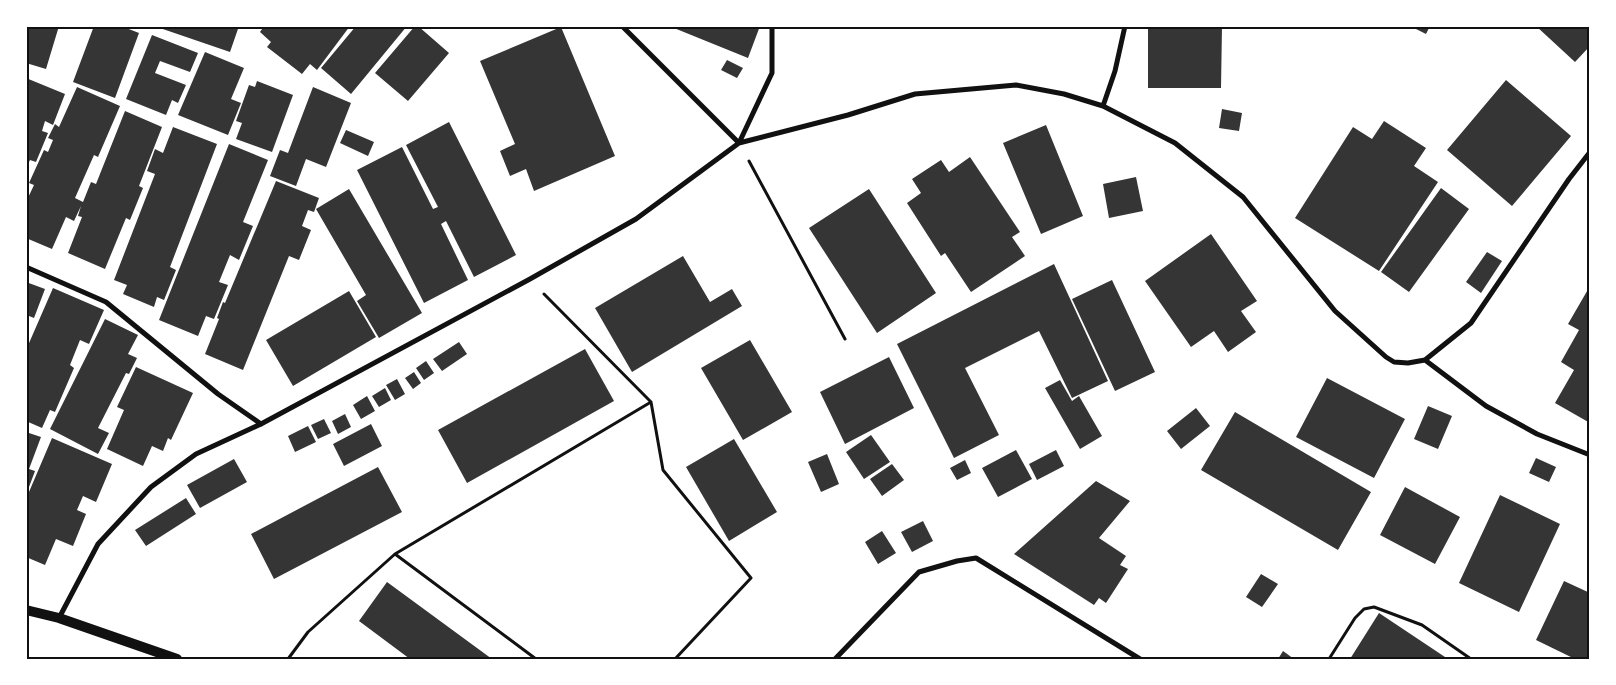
<svg xmlns="http://www.w3.org/2000/svg" width="1616" height="685" viewBox="0 0 1616 685" font-family="Montserrat,sans-serif">
<style>
.building{fill:#353535}
.lines{fill:none;stroke-linecap:round;stroke-linejoin:round}
.path{stroke:#111;stroke-width:3}
.minor{stroke:#111;stroke-width:5}
.secondary{stroke:#111;stroke-width:10}
.neatline{fill:none;stroke:#111;stroke-width:2}
</style>
<rect width="100%" height="100%" fill="#fff"/>
<!-- building -->
<path class="building" d="M26,26H59L46,69L26,63Z
M94,26H121L139,33L115,98L73,82Z
M154,26H239L230,52Z
M264,26H350L317,70L310,64L302,74L267,47L271,42L260,32Z
M356,26H407L351,94L321,68Z
M415,26H418L449,53L408,101L375,73Z
M669,26H760L748,58Z
M1148,26H1222L1221,88H1148Z
M1410,26H1430L1426,34Z
M1536,26H1590V46L1575,62Z
M561,27L615,156L534,191L526,169L510,176L500,151L515,144L480,61Z
M152,35L198,53L190,72L160,61L155,73L186,85L178,103L172,100L166,115L126,99Z
M205,52L244,68L231,99L241,103L228,135L178,115Z
M727,60L743,68L737,78L721,70Z
M26,78L65,94L53,125L45,121L42,131L48,133L36,162L30,160L26,168Z
M1506,80L1571,136L1512,206L1447,150Z
M257,81L293,95L272,152L236,139L242,123L236,121L249,85L255,87Z
M77,87L120,106L98,157L94,155L75,198L83,202L91,182L96,184L125,111L162,127L139,186L143,188L130,220L126,218L105,269L68,253L82,217L78,216L81,206L74,221L66,217L52,249L26,238V202L34,185L29,183L44,150L48,152L53,140L48,138L55,124L59,127Z
M313,87L351,103L326,167L306,159L296,186L270,176L280,150L288,153Z
M1222,109L1242,113L1239,131L1219,128Z
M1384,121L1426,148L1414,166L1438,182L1379,271L1295,218L1353,127L1372,139Z
M449,122L516,255L474,277L446,221L441,224L468,280L424,303L357,170L402,147L433,209L438,207L406,145Z
M1046,125L1083,216L1041,234L1003,143Z
M173,127L217,144L170,267L176,270L164,300L157,297L154,307L123,294L127,285L114,280L155,174L147,171L155,149L163,153Z
M346,130L374,142L368,156L340,143Z
M229,144L268,160L243,222L253,226L239,260L230,255L219,282L228,285L214,319L206,316L198,336L159,320Z
M970,157L1020,232L1012,237L1025,256L971,292L945,253L941,256L907,203L921,193L912,179L941,160L949,172Z
M1136,177L1143,211L1109,218L1103,184Z
M276,181L319,198L314,212L308,210L302,226L311,230L299,260L289,256L243,370L205,354L219,319L217,318L223,302L225,303Z
M1441,188L1469,209L1409,292L1381,272Z
M349,189L422,313L379,338L357,301L366,295L316,209Z
M869,189L936,293L877,333L809,228Z
M1211,234L1257,301L1241,311L1256,332L1228,352L1214,331L1191,347L1145,281Z
M1487,252L1502,261L1481,293L1466,282Z
M683,256L710,302L732,289L742,306L632,372L595,308Z
M1054,264L1108,381L1072,398L1039,331L965,368L999,435L954,458L897,344Z
M1112,280L1155,372L1115,391L1072,299Z
M26,282L45,289L34,318L29,316L26,323Z
M1590,286V423L1555,403L1574,370L1561,362L1579,330L1568,324Z
M53,288L104,310L89,344L80,340L70,365L74,368L55,412L50,410L42,428L26,421V350Z
M349,291L376,337L293,386L266,340Z
M105,319L138,335L128,354L137,358L129,374L126,373L98,428L109,433L98,454L50,429Z
M750,340L792,412L743,440L701,368Z
M459,342L467,354L442,371L433,359Z
M585,349L614,401L467,483L438,430Z
M889,357L914,408L845,444L820,392Z
M426,361L434,373L424,380L416,368Z
M136,367L193,393L171,440L168,438L163,451L152,446L143,466L107,449L124,410L117,407Z
M414,372L421,383L413,389L405,378Z
M1327,378L1405,419L1374,478L1296,437Z
M397,379L405,394L395,400L386,385Z
M1060,380L1072,401L1079,396L1102,436L1080,449L1045,388Z
M385,388L391,400L379,407L372,396Z
M367,396L375,411L361,419L353,405Z
M1428,406L1452,416L1438,449L1414,439Z
M1196,408L1210,426L1181,449L1167,431Z
M1235,412L1371,492L1338,550L1201,470Z
M345,414L351,427L338,434L332,421Z
M324,419L331,433L318,439L311,425Z
M371,424L382,446L344,466L333,444Z
M308,426L316,442L295,452L288,436Z
M26,432L41,437L29,469L35,471L26,495Z
M871,435L890,462L864,479L846,452Z
M52,438L112,464L96,502L83,496L77,510L86,514L73,546L56,539L45,565L26,557V499Z
M734,439L777,512L729,541L686,467Z
M1016,450L1032,479L998,497L982,468Z
M1056,450L1064,466L1037,480L1029,464Z
M827,454L839,484L821,492L808,462Z
M1536,458L1556,467L1549,482L1529,473Z
M234,459L247,482L200,508L187,485Z
M965,460L971,473L957,480L950,468Z
M892,464L904,480L882,496L870,479Z
M378,467L402,512L274,579L251,534Z
M1096,481L1130,501L1099,538L1126,556L1120,565L1128,569L1106,603L1099,598L1094,605L1014,554Z
M1405,487L1460,517L1435,564L1380,535Z
M1500,495L1560,524L1519,612L1459,583Z
M186,498L196,514L146,546L135,530Z
M923,521L933,541L912,552L901,532Z
M882,531L896,553L878,564L865,542Z
M1261,574L1278,584L1262,607L1246,597Z
M1564,581L1590,593V659H1575L1536,640Z
M387,582L492,659H410L359,621Z
M1379,613L1448,659H1350Z
M1283,651L1294,659H1278Z"/>
<g class="lines">
<!-- path -->
<path class="path" d="M749,161L845,339
M651,402L663,470L751,578L675,659
M395,554L536,659
M288,659L308,632L395,554L651,402L544,294
M1329,659L1355,618L1364,609L1374,607L1422,625L1471,659"/>
<!-- minor -->
<path class="minor" d="M622,26L739,143L772,73V26
M1103,106L1115,71L1125,26
M26,267L106,302L218,394L261,424
M1425,360L1486,406L1537,434L1590,455
M59,618L98,544L151,487L196,454L261,424L530,279L636,219L739,143L848,115L915,94L1016,85L1064,94L1103,106L1175,143L1243,197L1335,311L1386,357L1394,362L1408,363L1425,360L1471,323L1569,179L1590,152
M835,659L919,572L957,561L976,558L1140,659"/>
<!-- secondary -->
<path class="secondary" d="M26,610L59,618L177,659"/>
</g>
<!-- border -->
<rect width="1616" height="685" fill="none" stroke="#ffffff" stroke-width="55"/>
<rect x="28" y="28" width="1560" height="630" class="neatline"/>
</svg>
